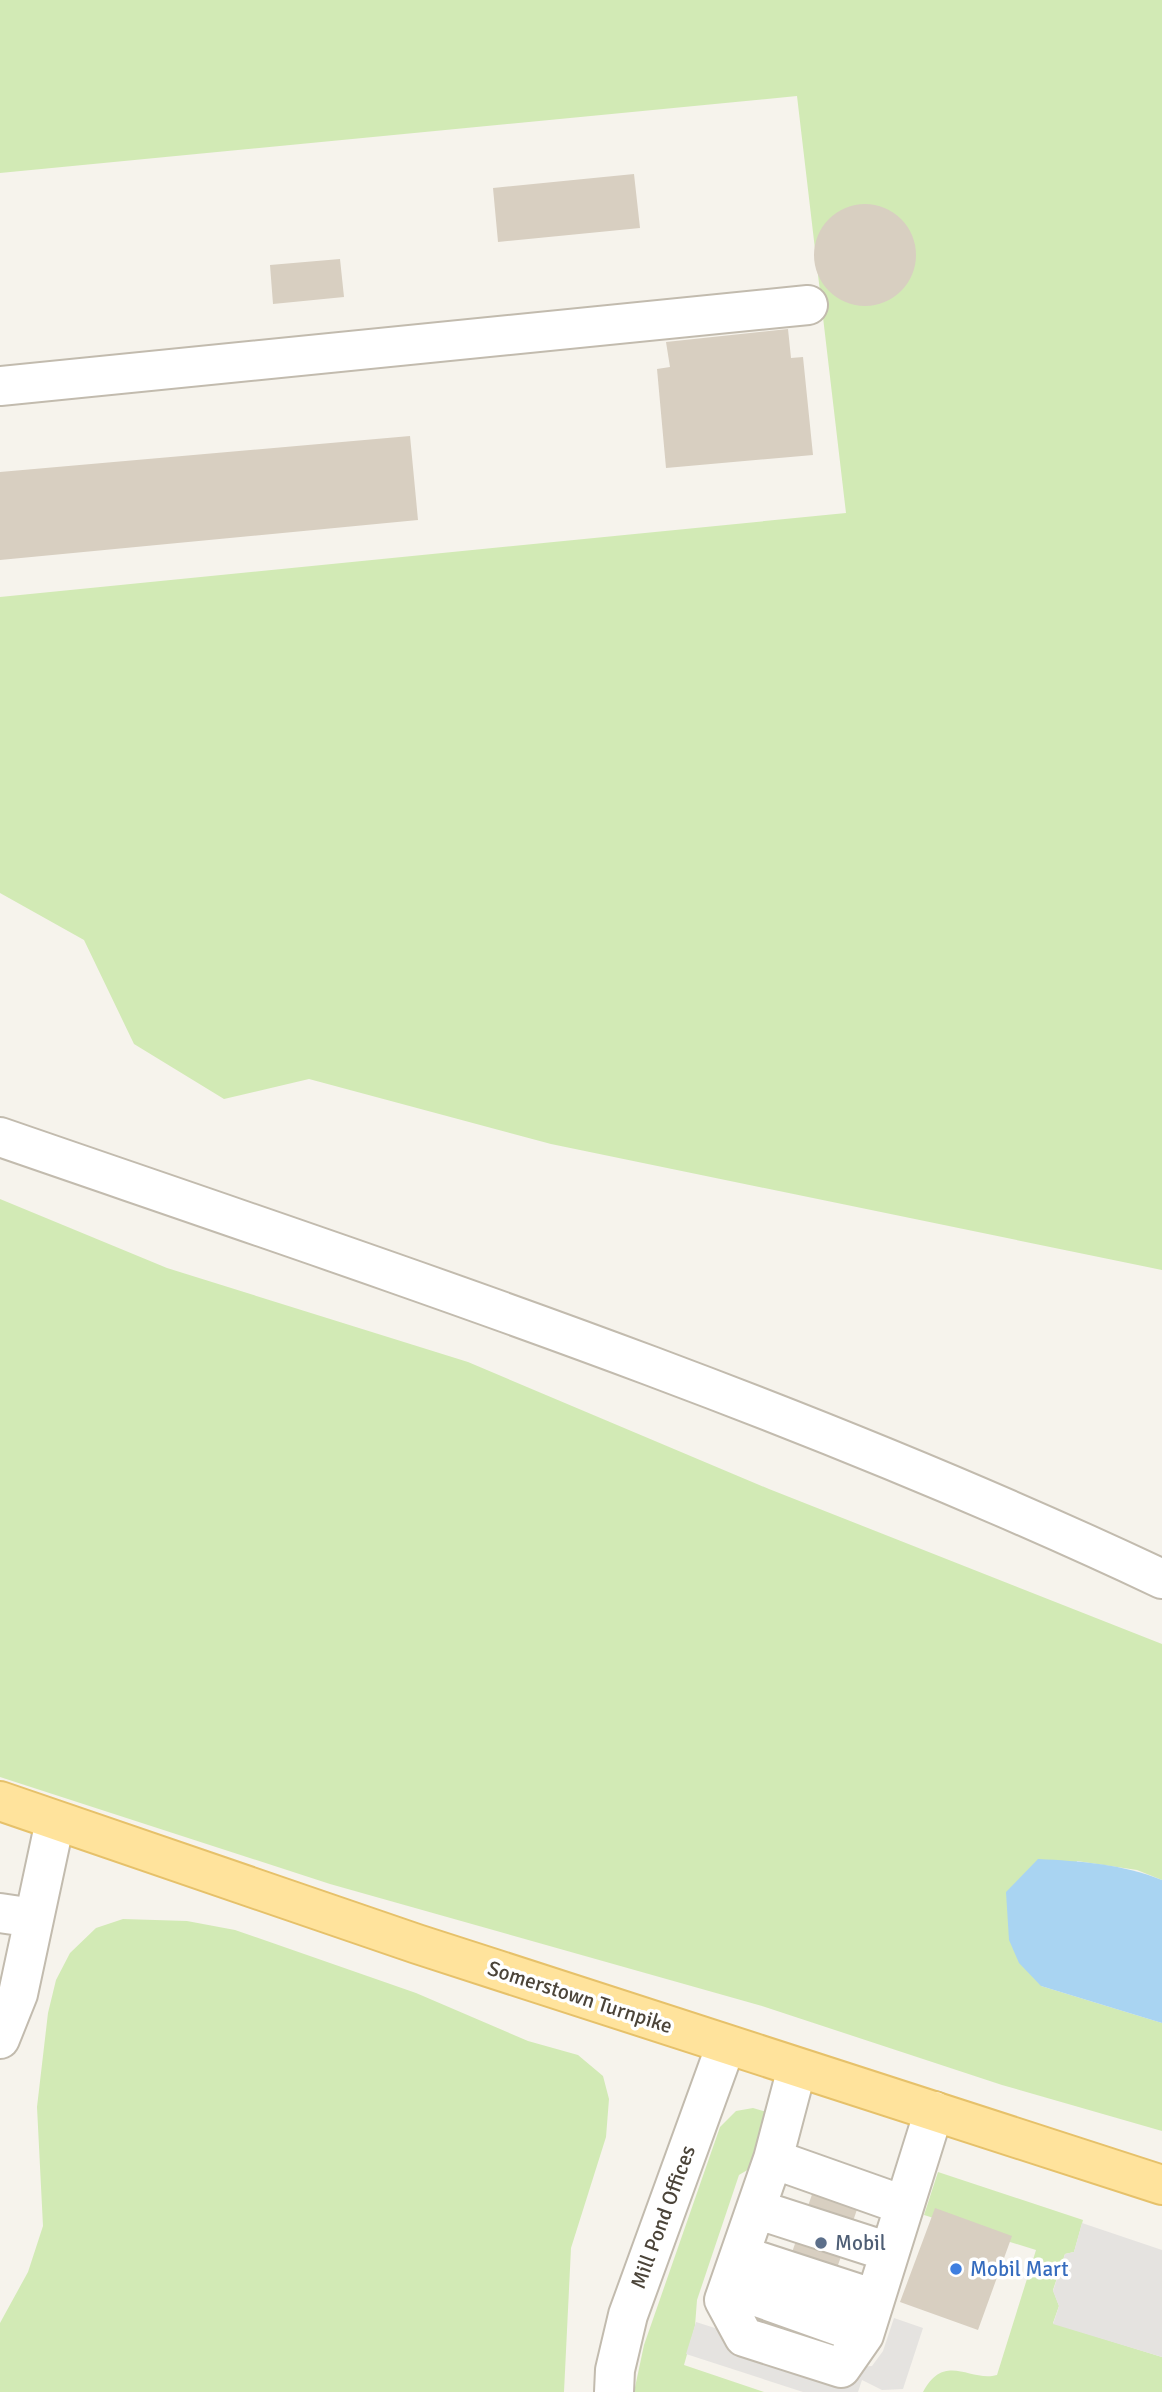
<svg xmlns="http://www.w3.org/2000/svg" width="1162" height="2392" viewBox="0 0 1162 2392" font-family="Signika,sans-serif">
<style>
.green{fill:#d2eab5}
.parking{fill:#e5e3e0}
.water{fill:#a9d4f2}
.building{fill:#d8cfc1}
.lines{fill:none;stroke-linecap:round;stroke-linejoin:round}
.minor-casing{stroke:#c2bbae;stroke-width:42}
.major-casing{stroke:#e6c16a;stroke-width:42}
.minor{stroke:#fff;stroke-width:38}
.major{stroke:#ffe39c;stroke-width:38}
.service-dot{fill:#5c6f8a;stroke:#fff;stroke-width:2.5}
.shop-dot{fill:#3f7fe0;stroke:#fff;stroke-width:2.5}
.labels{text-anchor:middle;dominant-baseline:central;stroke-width:7;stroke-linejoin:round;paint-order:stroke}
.street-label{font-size:21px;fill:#4b4439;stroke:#fff}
.service-label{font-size:21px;fill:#4e5e75;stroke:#fff;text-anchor:start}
.shop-label{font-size:21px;fill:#366cbe;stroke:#fff;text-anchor:start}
</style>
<rect width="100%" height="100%" fill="#f6f3ec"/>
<!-- green -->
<path class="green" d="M0,0H1162V1270L551,1144L309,1079L224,1099L134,1044L84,940L0,893V597L846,513L797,96L0,173Z
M0,1199L167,1268L468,1362L769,1489L1162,1644V1880L1137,1870L1077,1861L1041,1986L1162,2023V2131L1002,2085L762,2006L330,1884L0,1777Z
M123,1919L187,1921L235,1930L416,1993L528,2041L578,2055L603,2076L609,2099L606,2137L571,2248L564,2392H0V2323L28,2272L43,2226L37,2107L48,2013L56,1980L70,1953L96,1928Z
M753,2108L767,2112L759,2163L739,2175L697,2300L695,2326L684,2365L764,2392H634L644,2345L720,2127L736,2111Z
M938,2172L1083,2220L1074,2252L1065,2254L1053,2290L1059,2306L1053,2323L1162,2357V2392H923C945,2351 971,2383 997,2375L1036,2250L924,2215Z"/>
<!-- parking -->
<path class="parking" d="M1082,2223L1162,2250V2357L1053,2324L1059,2306L1053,2291L1065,2254L1074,2252Z
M894,2318L923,2328L903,2389L882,2390L862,2380L858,2392H803L686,2354L696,2322L841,2368L872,2366L883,2351Z"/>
<!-- water -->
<path class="water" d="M1038,1859C1080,1861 1122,1864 1162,1880V2023L1041,1986L1019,1963L1009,1940L1006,1892Z"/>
<!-- building -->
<path class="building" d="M634,174L640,228L498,242L493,188Z
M814 255a51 51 0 1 1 102 0a51 51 0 1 1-102 0Z
M340,259L344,297L273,304L270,265Z
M788,329L791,358L803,357L813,455L666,468L657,369L670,367L666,342Z
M410,436L418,520L0,560V472Z
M819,2174L864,2189L822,2312L777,2296Z
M935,2208L1012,2236L978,2330L900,2302Z"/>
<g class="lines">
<defs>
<path id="minor" d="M0,386L808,305
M0,1137C391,1272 787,1402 1162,1579
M0,1913L34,1918
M0,2039L18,1994L55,1821
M797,2068L773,2159L724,2300L744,2337L841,2368L864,2335L934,2111
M773,2159L903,2205
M756,2209L889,2252
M740,2255L875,2299
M729,2287L864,2335
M614,2392L615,2370L628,2315L726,2045"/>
<path id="major" d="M0,1801L417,1944L1162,2185"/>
</defs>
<!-- minor casing -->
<use href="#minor" class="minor-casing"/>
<!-- major casing -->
<use href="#major" class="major-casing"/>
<!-- minor -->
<use href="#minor" class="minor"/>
<!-- major -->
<use href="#major" class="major"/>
</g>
<!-- markers -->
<circle class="service-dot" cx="821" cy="2243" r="7"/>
<circle class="shop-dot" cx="956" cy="2269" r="7"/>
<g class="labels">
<!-- street labels -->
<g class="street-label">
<text transform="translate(580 1997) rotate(18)">Somerstown Turnpike</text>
<text transform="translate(663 2217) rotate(-70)">Mill Pond Offices</text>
</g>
<!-- service labels -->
<g class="service-label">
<text x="835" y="2243">Mobil</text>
</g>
<!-- shop labels -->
<g class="shop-label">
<text x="970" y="2269">Mobil Mart</text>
</g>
</g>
</svg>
